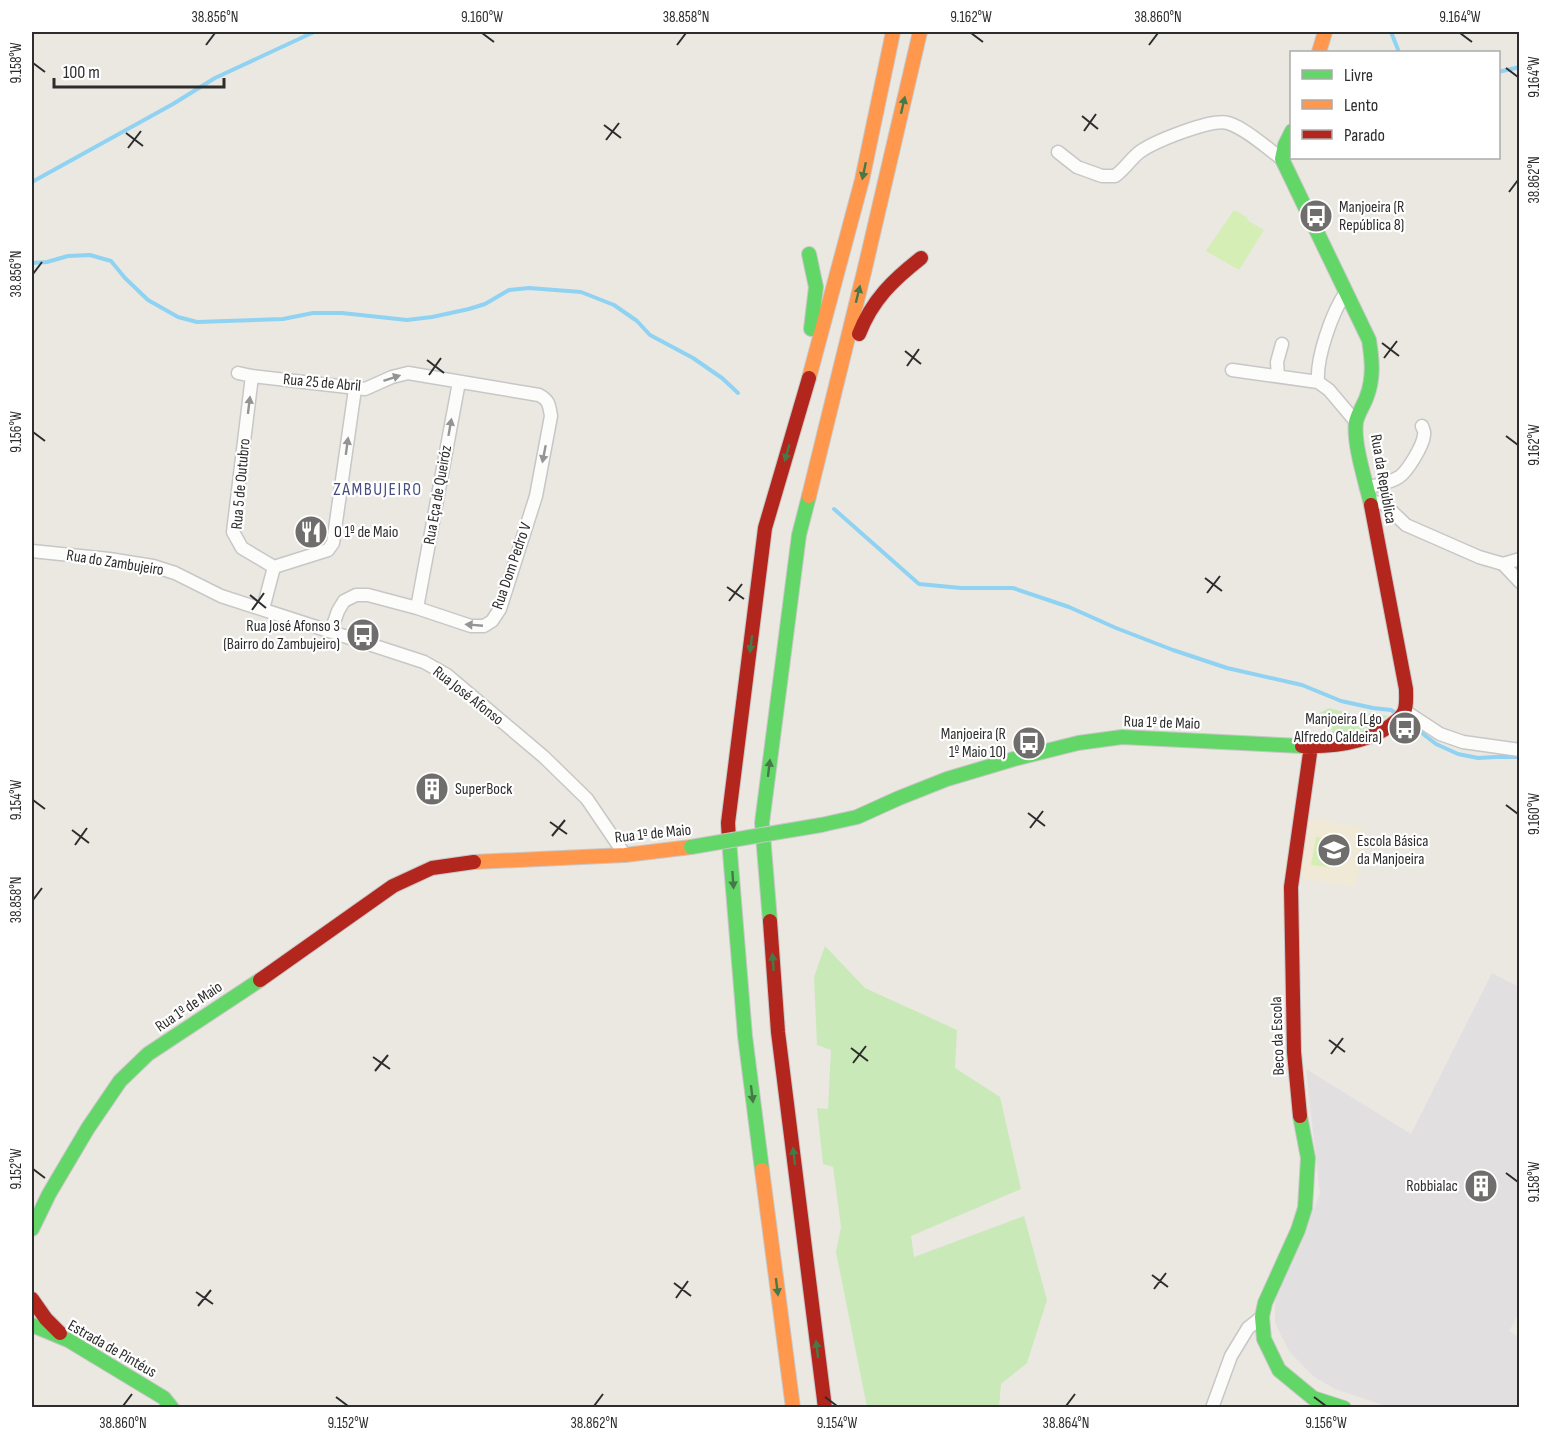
<svg xmlns="http://www.w3.org/2000/svg" width="1551" height="1439" viewBox="0 0 1551 1439" font-family="'Sofia Sans Condensed',sans-serif">
<style>
.industrial{fill:#e2dfe1}
.education{fill:#efe9d6}
.green{fill:#c9e9b9}
.pitch{fill:#d4eeb6}
.lines{fill:none;stroke-linecap:round;stroke-linejoin:round}
.stream{stroke:#90d2f2;stroke-width:4}
.street-casing{stroke:#c8c7c7;stroke-width:15}
.fast-casing{stroke:#c8c7c7;stroke-width:16}
.slow-casing{stroke:#c8c7c7;stroke-width:16}
.jam-casing{stroke:#c8c7c7;stroke-width:16}
.street{stroke:#fcfcfb;stroke-width:12}
.fast{stroke:#63d668;stroke-width:14}
.slow{stroke:#ff974d;stroke-width:14}
.jam{stroke:#b3261e;stroke-width:14}
.fast-bridge-casing{stroke:#c8c7c7;stroke-width:16;stroke-linecap:butt}
.fast-bridge{stroke:#63d668;stroke-width:14}
.oneway{fill:#457948}
.oneway2{fill:#949494}
.ticks{fill:none;stroke:#2d2d2d;stroke-width:2}
.labels{text-anchor:middle;dominant-baseline:central;stroke-width:4.5;stroke-linejoin:round;paint-order:stroke}
.poi-label{font-size:16px;fill:#2d2d2d;stroke:#fff;text-anchor:start}
.street-label{font-size:16px;fill:#2d2d2d;stroke:#fff}
.neighbourhood-label{font-size:18px;letter-spacing:1.5px;fill:#484e82;stroke:#fff}
.neatline{fill:none;stroke:#2d2d2d;stroke-width:2}
.ticks-label{font-size:15px;text-anchor:middle;fill:#2d2d2d}
</style>
<rect width="100%" height="100%" fill="#ebe8e2"/>
<!-- industrial -->
<path class="industrial" d="M1492,973L1519,987L1520,1311L1509,1331L1519,1337V1407H1389L1335,1389L1313,1376L1289,1351L1275,1323V1301L1320,1194L1306,1069L1411,1134Z"/>
<!-- education -->
<path class="education" d="M1310,818L1363,828L1365,839L1364,854L1354,887L1300,878Z"/>
<!-- green -->
<path class="green" d="M1329,708L1360,716L1372,713L1388,716L1377,723L1353,734H1332V726H1316V715Z
M825,946L865,988L957,1030L955,1068L1000,1097L1021,1189L911,1236L914,1257L1024,1216L1047,1300L1027,1363L1001,1384L999,1407H867L836,1252L841,1227L833,1167L823,1164L817,1108L828,1109L831,1050L817,1045L814,977Z"/>
<!-- pitch -->
<path class="pitch" d="M1234,210L1248,218L1247,220L1264,230L1239,270L1206,251Z
M1316,837L1333,839L1329,867L1311,865Z"/>
<g class="lines">
<!-- stream -->
<path class="stream" d="M1391,32L1399,52
M1498,72L1520,67
M32,182L173,104L215,78L314,32
M32,263L47,262L68,256L90,255L111,261L125,278L148,300L178,317L197,322L283,319L313,313H342L407,320L432,317L469,309L485,304L509,290L529,288L581,292L614,305L637,321L650,335L693,358L722,378L738,393
M834,509L919,584L961,588H1013L1069,607L1116,628L1173,650L1227,668L1302,685L1341,701L1373,708L1391,710L1397,714
M1405,720L1436,744L1458,754L1478,758L1496,757H1520"/>
<defs>
<path id="street" d="M1058,152L1077,167L1102,176H1115C1125,169 1132,157 1141,151C1156,141 1212,118 1228,123C1245,128 1267,148 1282,159
M1232,370L1318,382L1329,390L1356,422
M238,373L252,376L365,389L392,377L408,373L539,395C549,400 549,405 551,416L536,496L500,609L492,621L484,626H471L417,608L368,595H356L344,601L338,611L331,631
M252,376L233,532L242,548L274,567L263,609
M1278,376L1277,362L1282,344
M1318,382C1316,358 1332,312 1346,292
M1366,488C1377,485 1390,483 1399,477C1407,472 1423,446 1424,435C1425,432 1423,429 1422,426
M1370,502L1383,503L1406,525L1479,557L1503,564L1520,582
M32,551L109,559L153,566L175,573L221,596L424,662L447,675L544,757L587,799L625,855
M1503,564L1520,559
M274,567L328,550L333,543L355,389
M417,608L459,382
M1405,711L1440,734L1463,742L1520,750
M1212,1408L1231,1356L1248,1328L1262,1317"/>
<path id="fast" d="M1292,131L1285,145L1282,159L1369,340C1372,359 1374,377 1367,396C1364,405 1358,413 1356,422C1353,444 1366,482 1371,505
M809,254L816,287L811,329
M821,825L857,817L899,798L947,779L1014,759L1078,743L1122,737L1302,746
M729,840L745,1036L762,1170
M770,921L762,823L799,535L809,496
M1300,1116L1308,1158L1305,1208L1298,1230L1265,1303L1262,1317L1264,1339L1279,1370L1313,1398L1344,1408
M32,1229L49,1194L88,1128L120,1081L148,1054L260,980
M32,1325L68,1340L164,1398L172,1408"/>
<path id="slow" d="M1319,52L1325,32
M809,378L862,180L893,32
M809,496L865,268L920,32
M474,862L625,855L691,847
M762,1170L793,1408"/>
<path id="jam" d="M859,334C872,300 893,280 921,258
M1302,746C1332,747 1366,744 1391,725C1396,721 1401,718 1404,712C1407,706 1406,696 1406,689L1371,505
M729,840L728,823L765,528L809,378
M770,921L778,1032L825,1408
M260,980L393,886L432,868L474,862
M1300,1116L1294,1052L1291,887L1311,746
M32,1299L46,1319L60,1333"/>
</defs>
<!-- street casing -->
<use href="#street" class="street-casing"/>
<!-- fast casing -->
<use href="#fast" class="fast-casing"/>
<!-- slow casing -->
<use href="#slow" class="slow-casing"/>
<!-- jam casing -->
<use href="#jam" class="jam-casing"/>
<!-- street -->
<use href="#street" class="street"/>
<!-- fast -->
<use href="#fast" class="fast"/>
<!-- slow -->
<use href="#slow" class="slow"/>
<!-- jam -->
<use href="#jam" class="jam"/>
<defs>
<path id="fast-bridge" d="M691,847L821,825"/>
</defs>
<!-- fast-bridge casing -->
<use href="#fast-bridge" class="fast-bridge-casing"/>
<!-- fast-bridge -->
<use href="#fast-bridge" class="fast-bridge"/>
</g>
<!-- one-way arrows -->
<defs><path id="oneway-solid" d="M-6-.8H1V-3.2L6.5 0L1 3.2V.8H-6Z" transform="scale(1.5)"/></defs>
<g class="oneway">
<use href="#oneway-solid" transform="translate(903 105) rotate(-77)"/>
<use href="#oneway-solid" transform="translate(864 171) rotate(102)"/>
<use href="#oneway-solid" transform="translate(858 294) rotate(-76)"/>
<use href="#oneway-solid" transform="translate(787 453) rotate(106)"/>
<use href="#oneway-solid" transform="translate(751 644) rotate(97)"/>
<use href="#oneway-solid" transform="translate(769 768) rotate(-83)"/>
<use href="#oneway-solid" transform="translate(733 880) rotate(86)"/>
<use href="#oneway-solid" transform="translate(773 962) rotate(-94)"/>
<use href="#oneway-solid" transform="translate(752 1094) rotate(83)"/>
<use href="#oneway-solid" transform="translate(794 1156) rotate(-97)"/>
<use href="#oneway-solid" transform="translate(777 1287) rotate(83)"/>
<use href="#oneway-solid" transform="translate(817 1349) rotate(-97)"/>
</g>
<g class="oneway2">
<use href="#oneway-solid" transform="translate(392 378) rotate(-18)"/>
<use href="#oneway-solid" transform="translate(249 405) rotate(-83)"/>
<use href="#oneway-solid" transform="translate(450 427) rotate(-80)"/>
<use href="#oneway-solid" transform="translate(347 446) rotate(-82)"/>
<use href="#oneway-solid" transform="translate(544 454) rotate(101)"/>
<use href="#oneway-solid" transform="translate(474 625) rotate(-175)"/>
</g>
<!-- ticks -->
<path class="ticks" d="M482,33L494,42M971,33L983,42M1460,33L1472,42M206,45L215,33M677,45L686,33M1149,45L1158,33M33,63L45,72M1506,68L1518,77M1082,116L1098,129M604,125L621,138M1084,131L1096,114M126,133L143,146M606,140L619,123M128,148L141,131M1509,192L1518,180M33,274L42,262M1382,343L1399,356M905,351L921,364M1384,358L1397,341M427,360L444,373M907,366L919,349M429,375L441,358M33,432L45,441M1506,436L1518,445M1205,578L1222,591M727,587L744,599M1207,593L1220,576M250,595L266,608M729,601L742,584M252,610L264,593M33,800L45,809M1506,805L1518,814M1028,813L1045,826M550,822L567,834M1030,828L1043,811M72,830L89,843M552,836L565,820M75,845L87,828M33,900L42,888M1329,1040L1345,1052M851,1048L868,1061M1331,1054L1343,1038M373,1057L390,1069M853,1063L866,1046M375,1071L388,1055M33,1169L45,1178M1506,1173L1518,1182M1152,1275L1168,1287M674,1283L691,1296M1154,1289L1166,1273M196,1292L213,1304M676,1298L688,1281M198,1306L211,1290M336,1397L348,1406M825,1397L837,1406M1314,1397L1326,1406M123,1406L132,1394M594,1406L603,1394M1066,1406L1075,1394"/>
<!-- icons -->
<defs>
<symbol id="bus-disc" viewBox="-11 -11 22 22"><circle r="9.5" fill="#706e6c" stroke="#fff"/><path d="M-5-6H5V4H4V6H2V4H-2V6H-4V4H-5ZM-3.5-4V0h7V-4ZM-3.5 1.2v1.5H-2V1.2ZM2 1.2v1.5H3.5V1.2Z" fill="#fff"/></symbol>
<symbol id="restaurant-disc" viewBox="-11 -11 22 22"><circle r="9.5" fill="#706e6c" stroke="#fff"/><path d="M-5-6h1v4h1v-4h1v4h1v-4h1v5L-1.5 .5V6h-2V.5L-5-1ZM5-6V6H3V1.5H1.5Q1.5-4 5-6Z" fill="#fff"/></symbol>
<symbol id="building-disc" viewBox="-11 -11 22 22"><circle r="9.5" fill="#706e6c" stroke="#fff"/><path d="M-4-6H4V6H1V3H-1V6H-4ZM-2.5-4.3h1.7v1.8h-1.7ZM.8-4.3h1.7v1.8H.8ZM-2.5-1h1.7V.8h-1.7ZM.8-1h1.7V.8H.8Z" fill="#fff"/></symbol>
<symbol id="school-disc" viewBox="-11 -11 22 22"><circle r="9.5" fill="#706e6c" stroke="#fff"/><path d="M0-5L7-2L0 1L-7-2ZM-4 1L0 2.5L4 1V4Q0 6-4 4Z" fill="#fff"/></symbol>
</defs>
<g fill-rule="evenodd">
<use href="#bus-disc" x="1297" y="197" width="38" height="38"/>
<use href="#restaurant-disc" x="292" y="513" width="38" height="38"/>
<use href="#bus-disc" x="344" y="616" width="38" height="38"/>
<use href="#bus-disc" x="1386" y="709" width="38" height="38"/>
<use href="#bus-disc" x="1010" y="724" width="38" height="38"/>
<use href="#building-disc" x="413" y="770" width="38" height="38"/>
<use href="#school-disc" x="1315" y="831" width="38" height="38"/>
<use href="#building-disc" x="1462" y="1167" width="38" height="38"/>
</g>
<g class="labels">
<!-- poi labels -->
<g class="poi-label">
<text x="1339" y="207">Manjoeira (R<tspan x="1339" dy="18">República 8)</tspan></text>
<text x="334" y="532">O 1º de Maio</text>
<text x="340" y="626" text-anchor="end">Rua José Afonso 3<tspan x="340" dy="18">(Bairro do Zambujeiro)</tspan></text>
<text x="1382" y="719" text-anchor="end">Manjoeira (Lgo<tspan x="1382" dy="18">Alfredo Caldeira)</tspan></text>
<text x="1006" y="734" text-anchor="end">Manjoeira (R<tspan x="1006" dy="18">1º Maio 10)</tspan></text>
<text x="455" y="789">SuperBock</text>
<text x="1357" y="841">Escola Básica<tspan x="1357" dy="18">da Manjoeira</tspan></text>
<text x="1458" y="1186" text-anchor="end">Robbialac</text>
</g>
<!-- street labels -->
<g class="street-label">
<text transform="translate(322 383) rotate(5)">Rua 25 de Abril</text>
<text transform="translate(1383 479) rotate(80)">Rua da República</text>
<text transform="translate(241 484) rotate(-85)">Rua 5 de Outubro</text>
<text transform="translate(438 495) rotate(-80)">Rua Eça de Queiróz</text>
<text transform="translate(115 563) rotate(9)">Rua do Zambujeiro</text>
<text transform="translate(512 566) rotate(-71)">Rua Dom Pedro V</text>
<text transform="translate(468 696) rotate(38)">Rua José Afonso</text>
<text transform="translate(1162 723) rotate(2)">Rua 1º de Maio</text>
<text transform="translate(653 834) rotate(-6)">Rua 1º de Maio</text>
<text transform="translate(189 1007) rotate(-34)">Rua 1º de Maio</text>
<text transform="translate(1278 1036) rotate(-92)">Beco da Escola</text>
<text transform="translate(112 1349) rotate(30)">Estrada de Pintéus</text>
</g>
<!-- neighbourhood labels -->
<g class="neighbourhood-label">
<text x="378" y="489">ZAMBUJEIRO</text>
</g>
</g>
<!-- border -->
<rect width="1551" height="1439" fill="none" stroke="#ffffff" stroke-width="66"/>
<!-- legend -->
<rect x="1290" y="51" width="210" height="108" fill="#ffffff" stroke="#ababab" stroke-width="1.5"/>
<rect x="1302" y="70" width="30" height="9" fill="#63d668" stroke="#ababab" stroke-width="1.5"/>
<text x="1344" y="81" font-size="18" fill="#2d2d2d">Livre</text>
<rect x="1302" y="100" width="30" height="9" fill="#ff974d" stroke="#ababab" stroke-width="1.5"/>
<text x="1344" y="111" font-size="18" fill="#2d2d2d">Lento</text>
<rect x="1302" y="130" width="30" height="9" fill="#b3261e" stroke="#ababab" stroke-width="1.5"/>
<text x="1344" y="141" font-size="18" fill="#2d2d2d">Parado</text>
<!-- scale -->
<path d="M54 78v9h170v-9" fill="none" stroke="#2d2d2d" stroke-width="3"/>
<text x="63" y="78" font-size="18" fill="#2d2d2d" stroke="#ffffff" stroke-width="4.5" paint-order="stroke">100 m</text>
<rect x="33" y="33" width="1485" height="1373" class="neatline"/>
<g class="ticks-label">
<text x="215" y="22">38.856°N</text>
<text x="482" y="22">9.160°W</text>
<text x="686" y="22">38.858°N</text>
<text x="971" y="22">9.162°W</text>
<text x="1158" y="22">38.860°N</text>
<text x="1460" y="22">9.164°W</text>
<text transform="translate(16 63) rotate(-90)" y="5">9.158°W</text>
<text transform="translate(1534 77) rotate(-90)" y="5">9.164°W</text>
<text transform="translate(1534 180) rotate(-90)" y="5">38.862°N</text>
<text transform="translate(16 274) rotate(-90)" y="5">38.856°N</text>
<text transform="translate(16 432) rotate(-90)" y="5">9.156°W</text>
<text transform="translate(1534 445) rotate(-90)" y="5">9.162°W</text>
<text transform="translate(16 800) rotate(-90)" y="5">9.154°W</text>
<text transform="translate(1534 814) rotate(-90)" y="5">9.160°W</text>
<text transform="translate(16 900) rotate(-90)" y="5">38.858°N</text>
<text transform="translate(16 1169) rotate(-90)" y="5">9.152°W</text>
<text transform="translate(1534 1182) rotate(-90)" y="5">9.158°W</text>
<text x="123" y="1428">38.860°N</text>
<text x="348" y="1428">9.152°W</text>
<text x="594" y="1428">38.862°N</text>
<text x="837" y="1428">9.154°W</text>
<text x="1066" y="1428">38.864°N</text>
<text x="1326" y="1428">9.156°W</text>
</g>
</svg>
